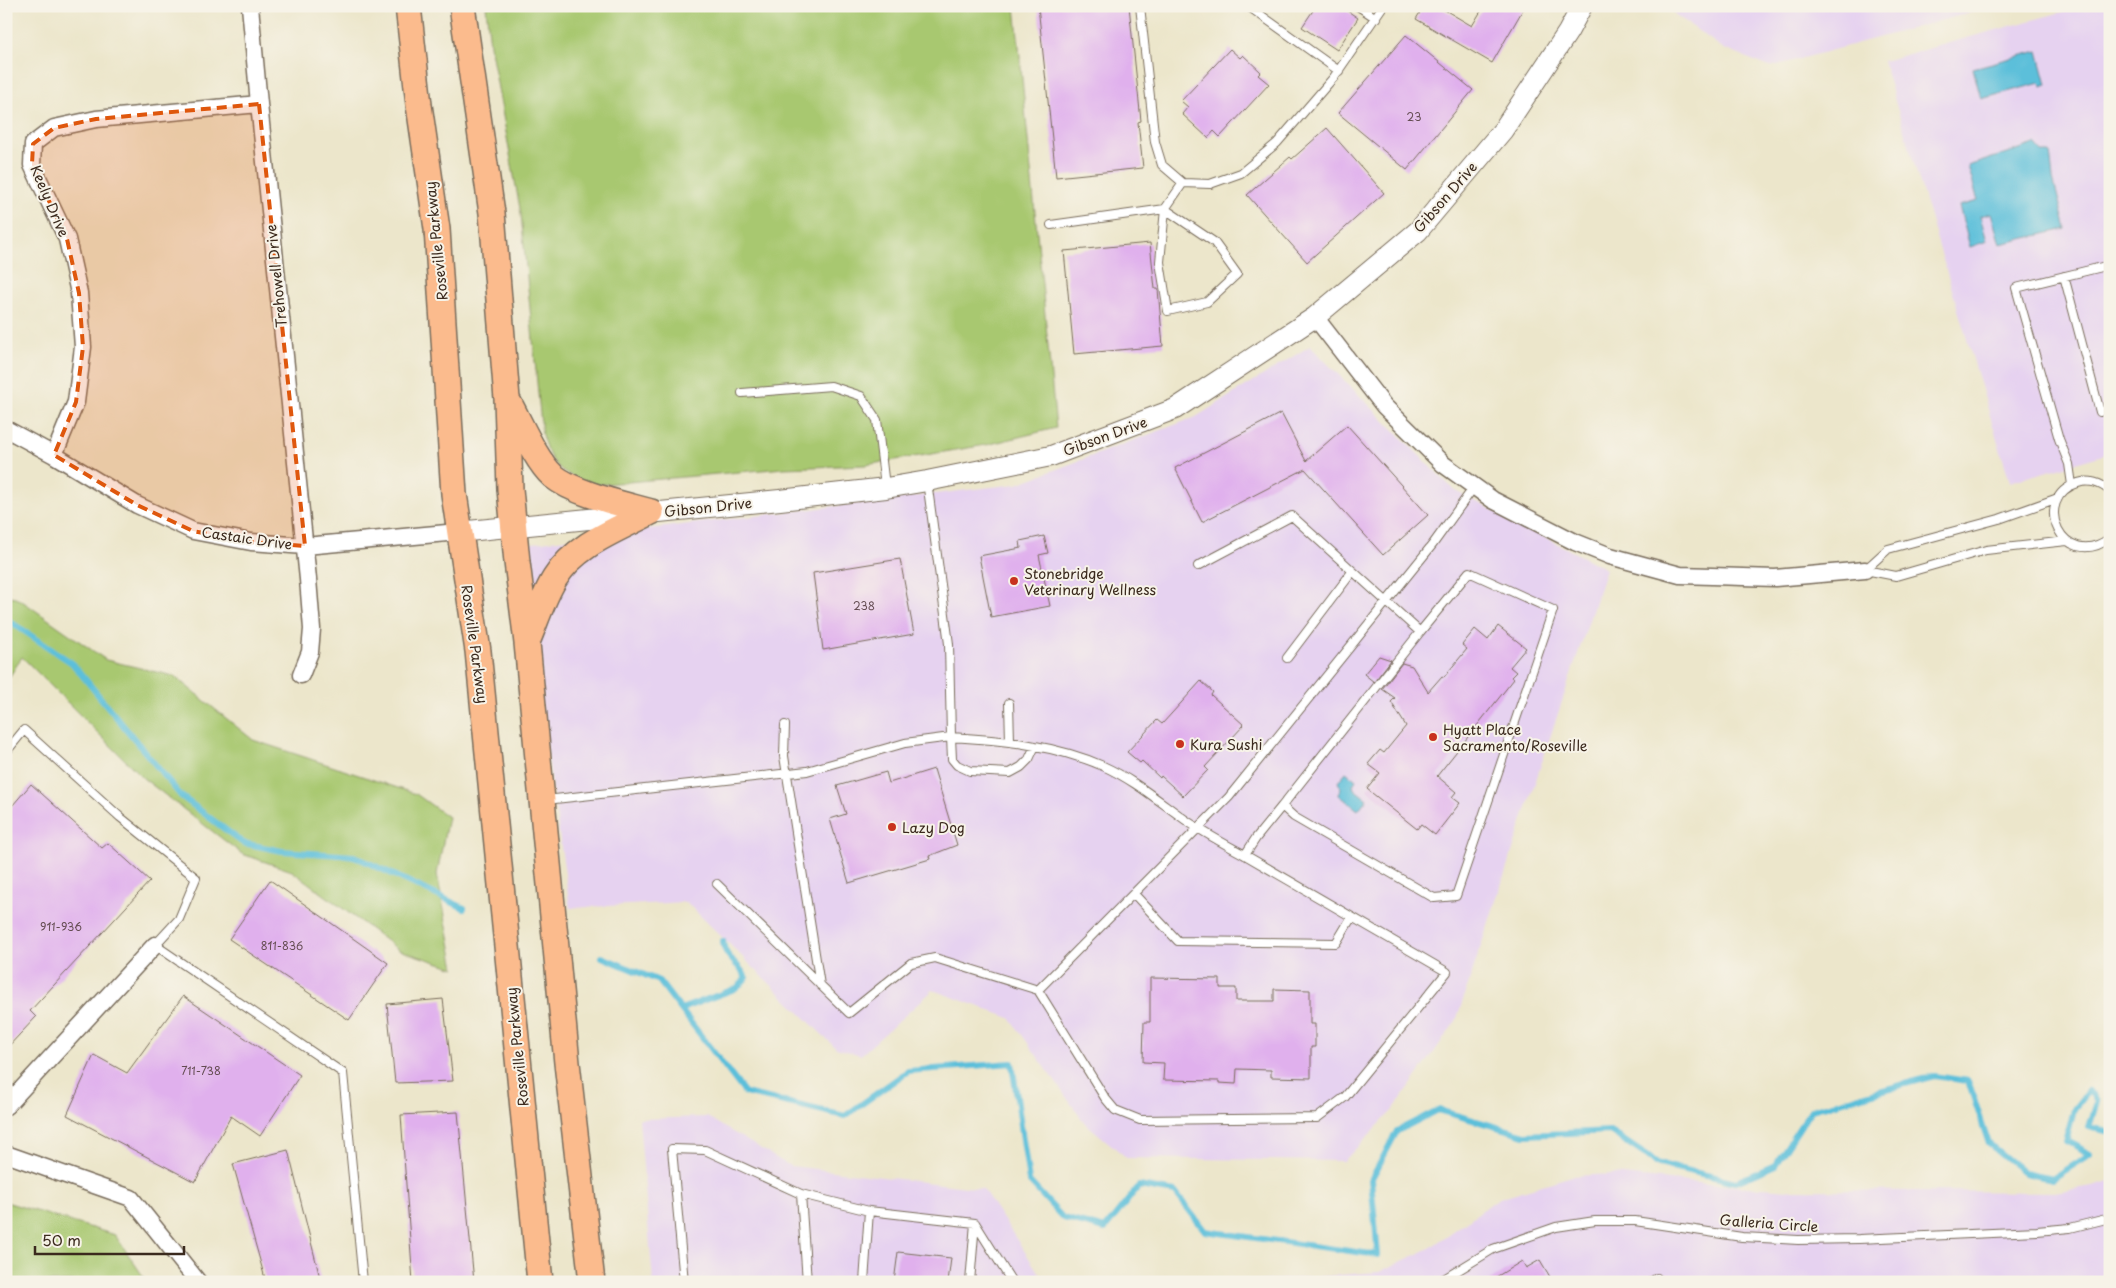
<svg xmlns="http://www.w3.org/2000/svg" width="2116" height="1288" viewBox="0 0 2116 1288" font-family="'Playpen Sans',sans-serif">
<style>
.built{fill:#e6d2f0}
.green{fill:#a8c870;stroke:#727947}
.water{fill:#5cbfda;stroke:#4c747c}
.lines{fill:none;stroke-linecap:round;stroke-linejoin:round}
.stream{stroke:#5cbfda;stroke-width:6}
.building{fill:#e0b0ed}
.service-casing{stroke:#796c5b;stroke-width:10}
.minor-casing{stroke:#796c5b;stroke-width:19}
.tertiary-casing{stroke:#796c5b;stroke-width:22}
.primary-casing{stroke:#796c5b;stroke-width:28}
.service{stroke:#fff;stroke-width:8}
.minor{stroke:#fff;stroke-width:16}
.tertiary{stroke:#fff;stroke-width:20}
.primary{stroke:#fbbb8d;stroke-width:25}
.marked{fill:#df570d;fill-opacity:0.2;stroke:#df570d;stroke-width:4;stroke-dasharray:10 6;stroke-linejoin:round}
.poi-dot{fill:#c8321e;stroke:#f7f3e8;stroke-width:2}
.labels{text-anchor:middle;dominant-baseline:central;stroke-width:4;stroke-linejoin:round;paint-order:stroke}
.number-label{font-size:11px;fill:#644c52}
.street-label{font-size:14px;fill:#3b2a1e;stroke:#f7f3e8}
.poi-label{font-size:14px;fill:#3b2a1e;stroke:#f7f3e8;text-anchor:start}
</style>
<rect width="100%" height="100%" fill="#f7f3e8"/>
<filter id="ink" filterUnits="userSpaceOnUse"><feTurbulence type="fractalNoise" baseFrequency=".02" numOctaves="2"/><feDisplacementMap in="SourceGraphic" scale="10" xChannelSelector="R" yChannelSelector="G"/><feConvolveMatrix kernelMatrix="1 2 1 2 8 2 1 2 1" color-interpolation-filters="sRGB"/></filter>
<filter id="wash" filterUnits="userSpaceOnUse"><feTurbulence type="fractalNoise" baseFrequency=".0096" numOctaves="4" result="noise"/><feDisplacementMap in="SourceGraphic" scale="20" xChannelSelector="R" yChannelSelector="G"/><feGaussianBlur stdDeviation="1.12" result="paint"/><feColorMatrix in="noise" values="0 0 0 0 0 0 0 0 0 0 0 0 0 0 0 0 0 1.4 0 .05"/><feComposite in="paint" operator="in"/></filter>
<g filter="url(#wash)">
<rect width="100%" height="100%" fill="#ece6cb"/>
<!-- built -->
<path class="built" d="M1663,6H1995L1770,67L1724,49Z
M2084,6H2110V453L2010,482L1883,61Z
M1310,346L1454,490L1606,569L1456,1021L1393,1110L1344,1161L1127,1158L1084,1122L1010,1018L933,990L861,1055L836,1048L686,902L570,908L517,545L1017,484L1196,417Z
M707,1117L790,1166L983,1189L1045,1282H653L639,1119Z
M1614,1174L1707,1184L1789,1190L2055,1192L2092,1186L2110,1181V1282H1251L1379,1272L1430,1248L1499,1198L1572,1176Z"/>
<!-- green -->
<path class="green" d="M486,6H1015L1056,428L986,445L865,465L784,468L594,485C562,473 552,469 542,435L521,214L490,45Z
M6,594L22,601L106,660L174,676L253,740L416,794L448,817L437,874L455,968L399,950L292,871L242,854L143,778L22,657L6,682Z
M6,1202L115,1235L147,1282H6Z"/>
<!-- water -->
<path class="water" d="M2038,51L2047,85L2041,87L2040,83L1981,99L1973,68Z
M2035,144L2042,152H2050L2053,179L2066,229L2000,244L1991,213L1980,216L1987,241L1970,247L1959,206L1978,201L1968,166Z
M1346,772L1356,780L1353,785L1354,789L1367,799L1358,810L1339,795L1341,788L1338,782Z"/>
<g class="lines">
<!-- stream -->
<path class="stream" d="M6,619L72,663L181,796L243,843L282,851L354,856L464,908
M602,957L659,981L745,1093L845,1116L908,1071L1012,1063L1029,1181L1063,1218L1105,1229L1139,1186L1175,1192L1205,1231L1378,1255L1371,1180L1397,1131L1438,1110L1525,1135L1610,1131L1659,1164L1736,1182L1775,1165L1811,1110L1934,1076L1968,1081L1989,1144L2025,1173L2052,1179L2091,1154L2066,1141L2074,1109L2088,1091L2093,1095L2097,1102L2089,1127L2110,1132
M681,1009L737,988L746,978C740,963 724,959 723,941"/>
</g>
<g id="blocks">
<!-- building -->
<path class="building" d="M1038,6H1129L1141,121L1138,122L1143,168L1056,177Z
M1316,6H1340L1358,18L1337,50L1302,27Z
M1424,6H1438L1472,26L1484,6H1525L1492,63L1416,19Z
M1406,35L1473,90L1407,170L1338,113Z
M1230,49L1240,58L1243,55L1261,72L1258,75L1269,84L1220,137L1214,131L1208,138L1182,114L1188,107L1181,101Z
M1327,128L1384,193L1307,262L1247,195L1290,157L1292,159Z
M1150,243L1155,289H1158L1163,346L1074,354L1064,251Z
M1281,413L1306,461L1347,425L1428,515L1383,555L1305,469L1202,522L1175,468Z
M1044,536L1048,553L1039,555L1050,606L991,617L979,556L1021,548L1020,541Z
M900,559L914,634L823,650L813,573Z
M1498,626L1526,648L1510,667L1516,672L1511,677L1514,679L1437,776L1456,792L1452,797L1460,803L1435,835L1421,824L1417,829L1367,789L1380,773L1368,764L1380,750L1384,753L1406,726L1391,702L1395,698L1382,689L1402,663L1412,666L1428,692L1442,676L1444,677L1467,649L1462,645L1475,629L1488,640Z
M1379,656L1391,660L1374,682L1364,674Z
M1201,681L1213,692L1211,695L1244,725L1205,767L1208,770L1183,796L1161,776L1160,778L1142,761L1140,763L1127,752L1157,720L1162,724Z
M934,769L957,845L929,856L930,859L849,883L830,819L846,814L837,786L886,772L889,783Z
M31,784L102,848L108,843L150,881L30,1011L36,1017L6,1049V813Z
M270,880L388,963L349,1020L229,939Z
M1150,978L1220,979V988H1236V1001H1274V989L1310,990V1024H1315V1047H1311V1078L1271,1077V1070L1237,1069L1236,1084L1219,1083V1081L1163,1080L1164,1063L1143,1062L1144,1022H1150Z
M183,996L300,1075L260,1136L231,1116L195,1182L67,1115L94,1055L127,1073Z
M443,999L453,1081L395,1083L387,1004Z
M458,1112L474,1282H413L401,1115Z
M288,1150L321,1282H266L233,1164Z
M898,1252L951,1258L948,1282H894Z
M1540,1260L1553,1282H1488L1522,1261L1526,1268Z"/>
</g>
</g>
<g filter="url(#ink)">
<use href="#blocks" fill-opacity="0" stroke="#796c5b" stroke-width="1"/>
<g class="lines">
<defs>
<path id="service" d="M1140,6L1155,142L1162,165L1183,183L1210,184L1241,173L1277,143L1334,77L1383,6
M1248,6L1339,71
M1358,6L1376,18
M1051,225L1165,209L1214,242L1237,274L1207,302L1168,311L1160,262L1165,209L1183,183
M2064,276L2100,412L2110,409
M742,393L831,386L861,396L877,420L885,486
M2072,485L2069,464L2059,439L2016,288L2110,265
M2110,491C2101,483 2089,479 2078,483C2029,498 2063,573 2110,538
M1865,570L1888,549L1999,519L2058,498
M1865,570L1896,576L1986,550L2067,541
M1287,658L1352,572
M1009,703L1010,741
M785,725L784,756L820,985
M1035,746L1029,759L1021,767L1010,773L970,771L957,765L952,759L951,737C1003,740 1055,745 1103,766C1132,779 1155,798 1180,816C1200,831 1223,843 1245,855L1256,838L1282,806L1294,817L1434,898L1456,896L1553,610L1469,572L1420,632L1292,516L1198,566
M6,752L24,730L120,817L196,878L179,919L155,945L343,1073L363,1282
M546,800L807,771L905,743L951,737L949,644L927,481
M1282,806L1420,632
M717,884L849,1013L911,963L935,958L1038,990L1229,797L1433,544L1474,487
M1134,894L1178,941L1336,943L1351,918
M1038,990L1105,1098L1115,1110L1140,1120L1317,1118L1345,1097L1447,972L1245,855
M801,1194L807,1282
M869,1211L975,1223L1012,1282
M684,1282L672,1149L705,1150L801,1194L869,1211L864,1282
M970,1282L975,1223
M1439,1282L1493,1249L1556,1227L1595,1221H1635L1742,1237L1798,1240L1859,1239L2037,1231L2070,1228L2110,1218
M1651,1282L1657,1278L1659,1282"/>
<path id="minor" d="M250,6L259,104L308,579L312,629L310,652L301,675
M1315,317L1384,406L1443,464L1493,500L1575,542L1610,556L1680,575L1775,578L1865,570
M6,429L54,455L137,505L193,531L251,542L305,546L458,532
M54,455L76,402L83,347L79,293L67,239L32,165L33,144L54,128L96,119L259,104
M6,1106L155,945
M6,1154L131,1198L198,1282"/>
<path id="tertiary" d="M458,532L780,500L886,488L927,481L1051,456L1175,409L1315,317L1418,231L1503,130L1568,32L1582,6"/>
<path id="primary" d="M408,6L419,105L437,229L454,494L478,651L540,1282
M462,6L492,213L507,399L510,489L517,562L527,643L567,1063L592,1282
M509,403C520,423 536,461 553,476C575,494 623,504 651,512
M527,642C536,621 543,597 555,578C576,544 617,530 651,512"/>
</defs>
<!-- service casing -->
<use href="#service" class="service-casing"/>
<!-- minor casing -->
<use href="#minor" class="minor-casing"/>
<!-- tertiary casing -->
<use href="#tertiary" class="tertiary-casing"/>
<!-- primary casing -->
<use href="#primary" class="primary-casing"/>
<!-- service -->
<use href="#service" class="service"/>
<!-- minor -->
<use href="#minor" class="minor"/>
<!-- tertiary -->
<use href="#tertiary" class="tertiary"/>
<!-- primary -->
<use href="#primary" class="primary"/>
</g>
</g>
<!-- marked area -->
<path class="marked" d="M259,104L305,546L251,542L193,531L137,505L54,455L76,402L83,347L79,293L67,239L32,165L33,144L54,128L96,119Z"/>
<!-- markers -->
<g class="poi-dot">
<circle cx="1014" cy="581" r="5"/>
<circle cx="1433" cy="737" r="5"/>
<circle cx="1180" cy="744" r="5"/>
<circle cx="892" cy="827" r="5"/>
</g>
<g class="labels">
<!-- number labels -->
<g class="number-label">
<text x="1414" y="116">23</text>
<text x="864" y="605">238</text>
<text x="61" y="926">911-936</text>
<text x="282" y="945">811-836</text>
<text x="201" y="1070">711-738</text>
</g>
<!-- street labels -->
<g class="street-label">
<text transform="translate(1445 197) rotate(-49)">Gibson Drive</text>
<text transform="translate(50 201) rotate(67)">Keely Drive</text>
<text transform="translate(436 241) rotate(-96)">Roseville Parkway</text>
<text transform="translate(276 276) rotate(-96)">Trehowell Drive</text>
<text transform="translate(1105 436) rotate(-20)">Gibson Drive</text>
<text transform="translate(708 507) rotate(-6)">Gibson Drive</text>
<text transform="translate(247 538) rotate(8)">Castaic Drive</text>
<text transform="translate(475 644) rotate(82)">Roseville Parkway</text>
<text transform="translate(517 1047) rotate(-96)">Roseville Parkway</text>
<text transform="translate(1769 1223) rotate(4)">Galleria Circle</text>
</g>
<!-- poi labels -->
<g class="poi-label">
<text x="1024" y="573">Stonebridge<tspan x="1024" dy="16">Veterinary Wellness</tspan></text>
<text x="1443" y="729">Hyatt Place<tspan x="1443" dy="16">Sacramento/Roseville</tspan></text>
<text x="1190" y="744">Kura Sushi</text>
<text x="902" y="827">Lazy Dog</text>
</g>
</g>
<!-- margin -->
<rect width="2116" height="1288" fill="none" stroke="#f7f3e8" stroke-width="25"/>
<!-- scale -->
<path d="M35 1246v8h149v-8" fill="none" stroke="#3b2a1e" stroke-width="2.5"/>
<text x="42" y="1246" font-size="15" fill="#3b2a1e" stroke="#f7f3e8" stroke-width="4" paint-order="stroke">50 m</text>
</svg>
